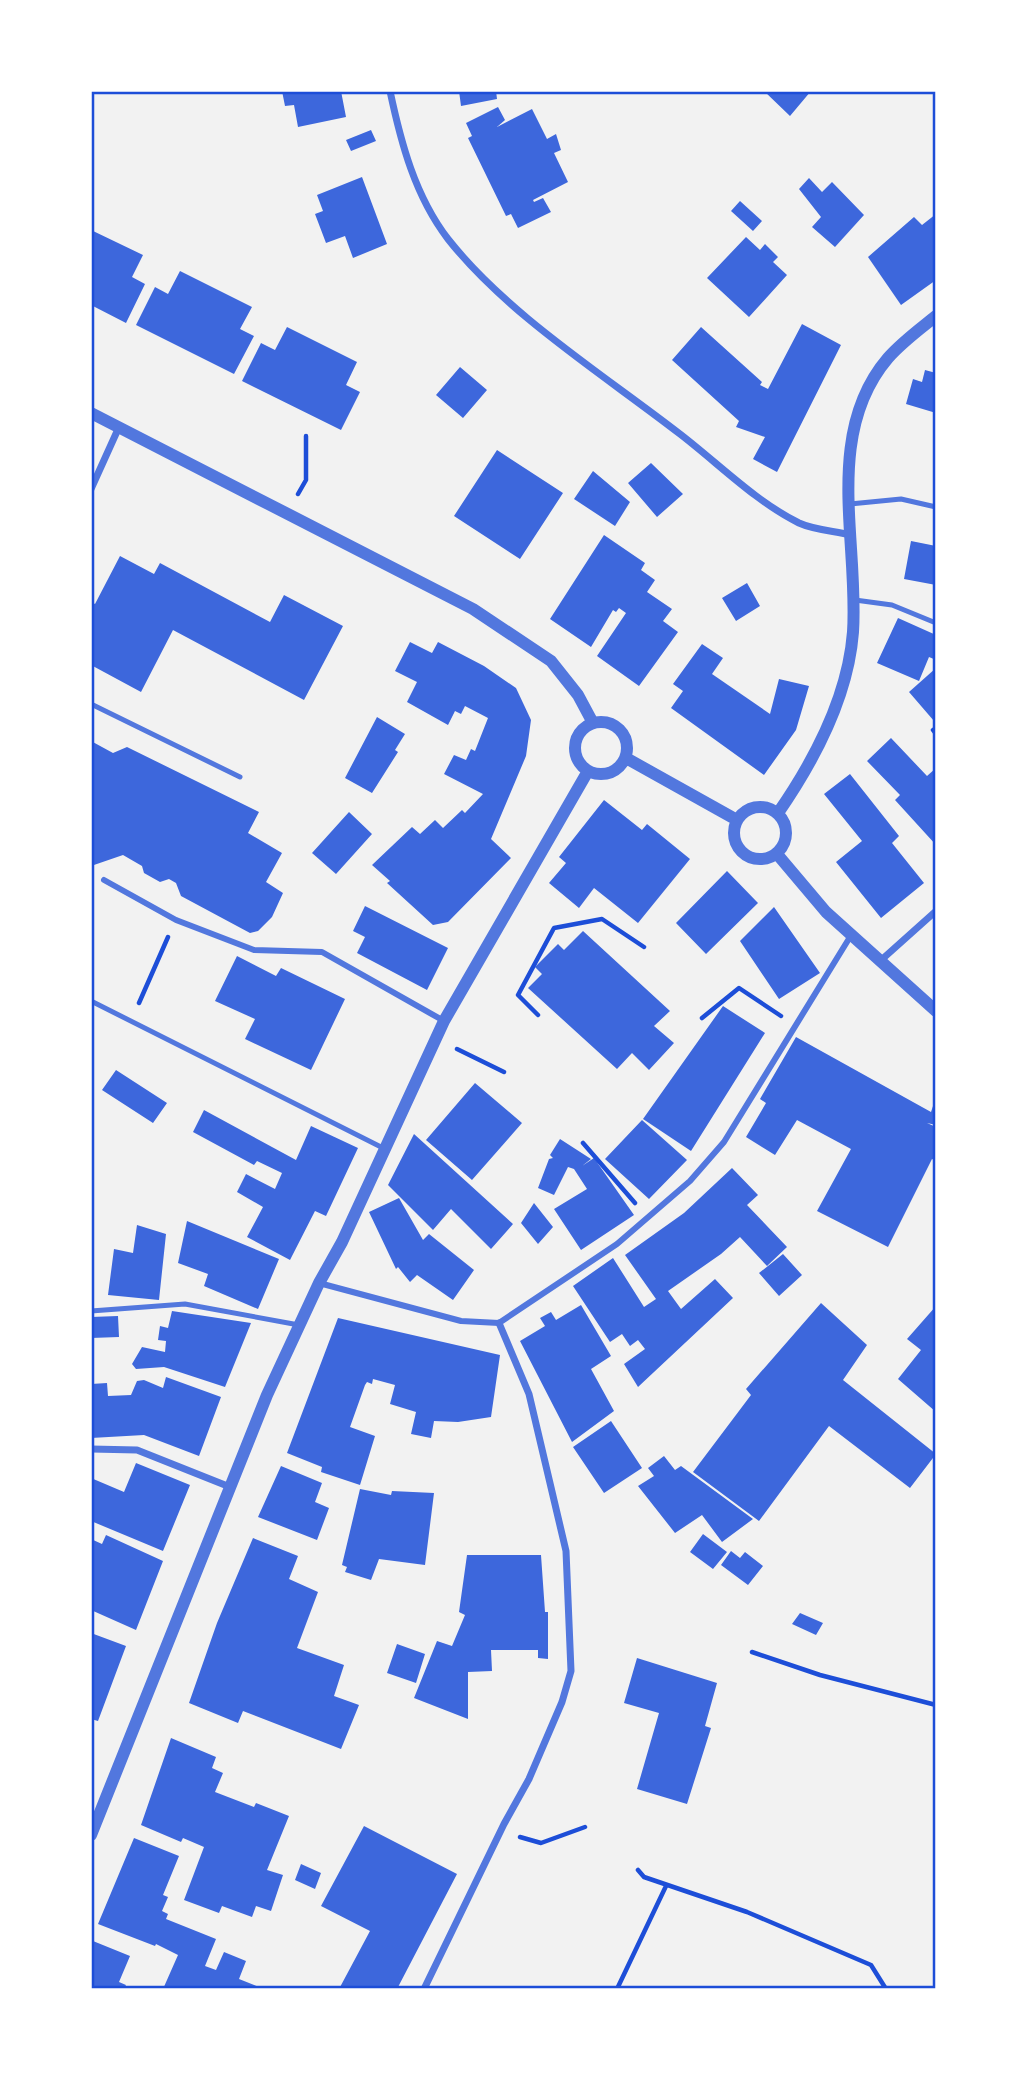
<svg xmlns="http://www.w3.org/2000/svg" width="1027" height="2080" viewBox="0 0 1027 2080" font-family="'IBM Plex Sans',sans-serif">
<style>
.building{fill:#3d67dc}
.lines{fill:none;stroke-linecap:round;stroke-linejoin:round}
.path{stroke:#1d4ed8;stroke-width:4.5}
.service{stroke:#5277de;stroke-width:5}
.pedestrian{stroke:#5277de;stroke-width:6}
.minor{stroke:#5277de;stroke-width:7}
.tertiary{stroke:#5277de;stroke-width:12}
.neatline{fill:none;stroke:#1d4ed8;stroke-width:2.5}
</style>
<rect width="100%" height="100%" fill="#f2f2f2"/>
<!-- building -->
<path class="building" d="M282,91H341L346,117L298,127L294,105L285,106Z
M459,91H496L497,99L461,106Z
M764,91H811L790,116Z
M498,107L505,120L497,127L532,109L547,139L556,134L561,150L554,153L568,182L533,200L534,202L543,198L551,212L518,228L511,214L506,216L468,138L472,136L466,123Z
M371,130L376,141L351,151L346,140Z
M362,177L387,244L353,258L345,236L326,243L315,214L323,211L317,195Z
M809,178L822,192L832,182L864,215L835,247L812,227L821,217L799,189Z
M740,201L762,221L753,231L731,211Z
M936,214V280L901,305L868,257L914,217L922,225Z
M91,230L143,255L132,277L145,284L126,323L91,305Z
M746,237L760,250L765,244L778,257L773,262L787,275L749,317L707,278Z
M180,271L252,307L240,329L254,336L234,374L136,325L155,287L168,294Z
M802,324L841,345L777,472L753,459L765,437L736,427L739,421L672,360L701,327L762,382L760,385L768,389Z
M287,327L357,362L346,385L360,392L341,430L242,381L261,343L275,350Z
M460,367L487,390L463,418L436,395Z
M925,370L936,373V413L906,404L913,379L922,382Z
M497,450L563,493L520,559L454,516Z
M651,463L683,494L657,517L628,483Z
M593,471L630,502L615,526L574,499Z
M604,535L645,563L641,570L655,580L647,592L672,609L663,621L678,632L639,686L597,656L626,613L619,608L616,612L613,610L591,647L550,619Z
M911,541L936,546V585L904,579Z
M120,556L154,574L160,563L270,622L284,595L343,626L304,700L173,630L141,692L91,665V602L95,604Z
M747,583L760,606L736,621L722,598Z
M898,618L936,635V660L929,657L919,681L877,663Z
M410,642L432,653L438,642L484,666L516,688L531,720L526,756L491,839L511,858L448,922L433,925L387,883L390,881L372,865L412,827L420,834L435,820L443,828L462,810L465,813L483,794L444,774L454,755L466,760L471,749L475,751L488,718L465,706L461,714L455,711L448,725L407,702L417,682L395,671Z
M702,644L723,658L712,674L770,714L779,679L809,686L796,730L764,775L671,708L683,691L673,684Z
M936,668V719L934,721L909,692Z
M377,717L405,734L395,750L398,752L372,793L345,778Z
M891,738L927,776L936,768V845L895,800L900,795L867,761Z
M91,741L113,753L127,747L259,812L248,833L282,853L266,882L283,893L272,917L258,931L250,933L181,896L176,883L169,879L160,882L144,873L142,866L123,855L91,866Z
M850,774L899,836L892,843L924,883L881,918L836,862L862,841L824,794Z
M604,800L642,830L647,824L690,859L638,923L594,888L579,908L549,883L566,863L559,857Z
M349,812L372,834L336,874L312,853Z
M727,871L758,903L706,954L676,923Z
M365,906L448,948L427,990L357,953L365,937L353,931Z
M774,907L820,973L779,999L740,941Z
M583,931L670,1011L654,1026L674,1043L649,1070L632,1053L617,1069L528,988L542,974L535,967L558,944L564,950Z
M237,956L276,976L281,968L345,999L311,1070L245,1039L255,1019L215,1001Z
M723,1006L765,1033L691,1151L643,1119Z
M796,1037L931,1112L936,1097V1125L927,1123L936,1127V1161L932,1159L888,1247L817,1211L851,1149L797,1120L775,1155L746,1137L766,1103L760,1099Z
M116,1070L167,1103L153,1123L102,1090Z
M475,1083L522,1123L472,1180L426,1140Z
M204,1110L296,1160L311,1126L358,1148L326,1216L315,1211L290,1260L247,1237L263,1207L237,1192L246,1174L275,1189L282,1173L257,1161L254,1165L193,1132Z
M642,1120L687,1160L649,1199L605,1159Z
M414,1134L513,1224L491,1249L451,1209L433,1230L388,1185Z
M560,1139L591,1159L582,1166L594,1158L634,1215L581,1250L554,1209L587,1189L574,1169L568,1167L554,1195L538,1188L549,1159L553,1158L550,1155Z
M732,1168L758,1195L747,1205L787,1247L767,1266L740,1237L721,1254L668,1291L681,1309L715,1279L733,1298L638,1387L624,1364L645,1349L638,1340L630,1346L622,1334L610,1342L573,1286L613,1258L644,1307L656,1299L625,1255L684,1213Z
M399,1198L423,1240L429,1234L474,1270L453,1300L417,1275L410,1282L398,1267L396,1269L369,1212Z
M534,1203L553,1227L538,1244L521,1223Z
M187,1221L279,1259L258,1309L204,1286L208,1274L178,1263Z
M137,1225L166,1234L159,1300L108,1295L114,1249L133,1253Z
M783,1254L802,1275L779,1296L759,1273Z
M821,1303L867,1345L843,1380L936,1454L910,1488L829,1426L759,1521L693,1472L751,1395L746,1389Z
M581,1305L611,1356L591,1369L614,1411L572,1442L520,1341L545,1326L540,1318L551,1312L556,1320Z
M936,1306V1412L898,1379L921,1350L907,1339Z
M172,1311L251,1323L225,1387L164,1367L136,1369L132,1364L142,1347L165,1352L166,1341L158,1340L160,1326L168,1328Z
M118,1316L119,1337L91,1338V1317Z
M338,1318L500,1355L491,1417L458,1422L434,1421L431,1438L411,1434L416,1412L390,1404L395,1385L373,1379L372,1384L367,1382L365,1385L350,1427L375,1436L360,1485L321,1472L322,1467L287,1453Z
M166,1377L221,1397L199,1456L144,1435L91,1438V1384L107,1383L108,1396L131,1395L137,1381L144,1380L163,1388Z
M611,1421L642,1468L604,1493L573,1447Z
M664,1456L675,1470L681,1466L753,1519L722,1542L702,1515L675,1533L638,1486L654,1476L648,1468Z
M136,1463L190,1485L163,1551L91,1521V1478L124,1492Z
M281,1466L322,1483L315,1502L329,1508L317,1540L258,1517Z
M360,1489L391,1495L392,1491L434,1493L425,1565L379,1559L371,1580L345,1572L347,1567L342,1565Z
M703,1534L727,1552L713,1569L690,1552Z
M106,1535L163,1561L136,1630L91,1610V1539L102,1544Z
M253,1538L298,1556L289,1579L318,1592L297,1648L344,1665L334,1696L359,1705L341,1749L243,1711L238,1723L189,1703L217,1623Z
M731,1551L740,1558L745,1552L763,1566L748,1585L721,1565Z
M467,1555H541L545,1612H548V1659L538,1658V1650H491L492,1671L468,1672V1719L414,1698L437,1641L452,1646L465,1615L459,1612Z
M800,1613L823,1623L816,1635L792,1624Z
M91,1633L126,1646L98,1721L91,1719Z
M397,1644L425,1654L416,1683L387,1673Z
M637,1658L717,1683L705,1726L711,1728L687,1804L637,1789L659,1713L624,1703Z
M171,1738L216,1757L212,1768L223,1773L215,1792L254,1807L256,1803L289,1816L267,1870L283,1875L271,1911L256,1906L252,1917L222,1906L219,1913L184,1900L204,1847L183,1838L181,1842L141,1825Z
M364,1826L457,1874L397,1989H339L370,1931L321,1906Z
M134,1838L179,1856L163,1895L168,1897L162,1911L168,1914L166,1919L216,1939L205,1966L216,1970L224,1952L246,1961L239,1979L264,1989H163L178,1955L156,1944L155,1946L98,1924Z
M301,1864L321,1873L315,1889L295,1880Z
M93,1941L130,1956L119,1982L126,1985L124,1989H91Z"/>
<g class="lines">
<!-- path -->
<path class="path" d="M298,494L306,480V436
M936,728L933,730L936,734
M139,1003L168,937
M538,1015L518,995L554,928L602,919L644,947
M702,1018L739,988L781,1016
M457,1049L504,1072
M583,1143L635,1203
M752,1652L820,1675L936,1705
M520,1837L541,1843L585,1827
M638,1870L644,1877L747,1912L871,1965L886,1989
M617,1989L666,1886"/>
<!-- service -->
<path class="service" d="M850,504L901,499L936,507
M855,600L892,605L936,623
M91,704L240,777
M91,1001L385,1149
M91,1311L185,1304L299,1325"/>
<!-- pedestrian -->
<path class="pedestrian" d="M104,880L176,920L254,950L322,952L444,1021
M319,1283L461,1321L499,1323L617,1244L690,1181L724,1142L850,937"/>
<!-- minor -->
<path class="minor" d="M390,91C401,143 415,196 448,239C507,314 604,375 680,434C719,464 755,501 799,523C814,530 835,531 851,535
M91,489L119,427
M879,962L936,911
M91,1449L137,1450L230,1487
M424,1989L504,1824L529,1779L562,1702L571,1671L566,1551L529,1394L499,1323"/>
<!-- tertiary -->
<path class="tertiary" d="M91,413L473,609L551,661L578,695L593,723
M575 748a26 26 0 1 1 52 0a26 26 0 1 1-52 0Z
M626,758L737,820
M734 833a26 26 0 1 1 52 0a26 26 0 1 1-52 0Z
M778,813C814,761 848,697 853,632C859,542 823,434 888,358C902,342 920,329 936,316
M777,854L826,912L936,1011
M91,1835L267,1395L319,1283L342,1242L444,1021L588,771"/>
</g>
<!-- border -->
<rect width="1027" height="2080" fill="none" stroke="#ffffff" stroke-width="186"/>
<rect x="93" y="93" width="841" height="1894" class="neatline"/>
</svg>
